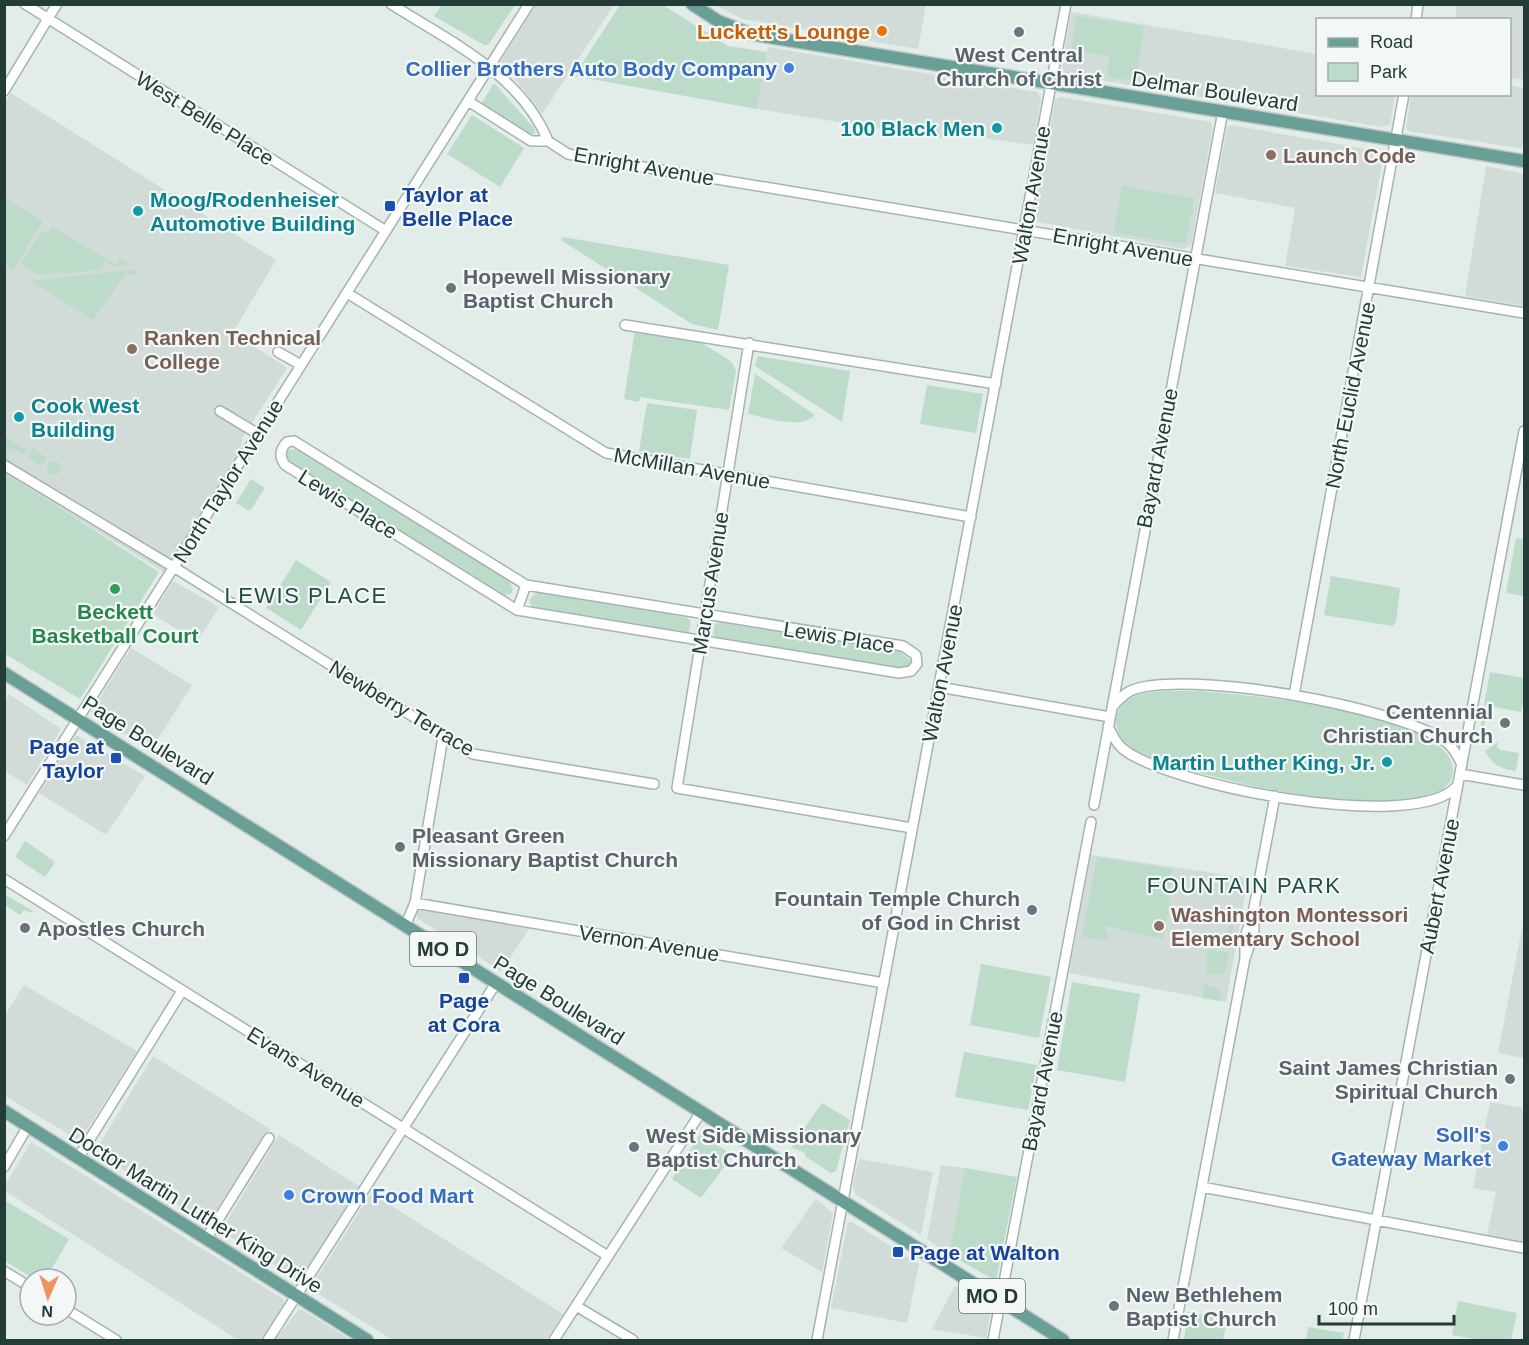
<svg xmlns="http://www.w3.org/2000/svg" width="1529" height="1345" viewBox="0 0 1529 1345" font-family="Arial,sans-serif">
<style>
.built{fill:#d1dcd8}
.green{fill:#bcdcc9}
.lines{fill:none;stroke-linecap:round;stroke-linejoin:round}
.minor-casing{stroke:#a5b4b0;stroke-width:12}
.major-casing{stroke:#c1c8c7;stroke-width:15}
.minor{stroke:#fff;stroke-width:9}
.major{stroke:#699f97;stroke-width:12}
.food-dot{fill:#e8710a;stroke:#f3f8f6;stroke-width:2}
.worship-dot{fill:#6b7280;stroke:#f3f8f6;stroke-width:2}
.shop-dot{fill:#3f7fe0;stroke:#f3f8f6;stroke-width:2}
.culture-dot{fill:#0f9aa8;stroke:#f3f8f6;stroke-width:2}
.education-dot{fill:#8d6e63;stroke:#f3f8f6;stroke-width:2}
.transit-dot{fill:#1a4fb4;stroke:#f3f8f6;stroke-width:2}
.leisure-dot{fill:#2e9e5b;stroke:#f3f8f6;stroke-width:2}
.labels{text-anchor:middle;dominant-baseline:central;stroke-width:4.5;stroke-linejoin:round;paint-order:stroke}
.shield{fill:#f3f8f6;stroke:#617471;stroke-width:1.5}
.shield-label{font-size:20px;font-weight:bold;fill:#233c38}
.food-label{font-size:21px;font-weight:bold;fill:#c56008;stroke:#f3f8f6;text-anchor:end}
.worship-label{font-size:21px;font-weight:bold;fill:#5b616d;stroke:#f3f8f6;text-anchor:start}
.shop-label{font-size:21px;font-weight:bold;fill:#366cbe;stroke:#f3f8f6;text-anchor:end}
.street-label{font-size:21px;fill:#233c38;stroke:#f3f8f6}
.culture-label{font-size:21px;font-weight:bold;fill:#0d838f;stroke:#f3f8f6;text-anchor:end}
.education-label{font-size:21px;font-weight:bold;fill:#785e54;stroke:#f3f8f6;text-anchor:start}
.transit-label{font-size:21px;font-weight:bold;fill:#164399;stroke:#f3f8f6;text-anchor:start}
.leisure-label{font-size:21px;font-weight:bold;fill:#27864d;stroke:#f3f8f6}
.neighbourhood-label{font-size:22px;letter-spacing:1.5px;fill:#204d47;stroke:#f3f8f6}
</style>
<rect width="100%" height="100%" fill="#e2ece9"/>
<!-- built -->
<path class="built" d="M536,4L614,5L542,114L501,61Z
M715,5H926L918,49L742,19Z
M1457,5H1524V80L1510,78V20L1455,19Z
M1071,12L1317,54L1318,94L1395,95L1390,125L1382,127L1064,74L1062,65Z
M768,47L1037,92L1041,99L1033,145L964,135L939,138L757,109Z
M1510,85L1524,88V149L1409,131L1406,128L1411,95L1510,94Z
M11,93L276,260L233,332L287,368L243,437L236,469L169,575L5,475L4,103Z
M1060,97L1211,122L1213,127L1191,246L1182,249L1033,221L1055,100Z
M1230,125L1384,152L1361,277L1285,266L1295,208L1215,193L1227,128Z
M1486,166L1524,174V306L1465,296Z
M173,581L219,607L197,642L153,614Z
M131,648L192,685L151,750L91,712Z
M9,694L61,729L27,785L5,771V701Z
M76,735L145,776L106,835L39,793Z
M1091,855L1248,878L1226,1002L1069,973Z
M423,907L529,929L501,971L417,918V912Z
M1524,918V1058L1498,1053Z
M24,985L137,1051L80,1141L5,1096V1015Z
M153,1056L270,1129L210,1223L204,1222L95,1151Z
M1490,1102L1524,1108V1242L1487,1235L1496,1192L1473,1188Z
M279,1135L360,1187L302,1277L298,1280L221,1231Z
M31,1142L283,1299L284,1304L262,1340H238L5,1191V1185Z
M859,1159L933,1172L921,1235L855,1194L853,1185Z
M941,1165L965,1168L949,1254L927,1239Z
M371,1193L563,1314L546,1340H393L312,1290V1285Z
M816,1199L833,1213L822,1272L781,1248Z
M848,1222H852L919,1264L907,1323L831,1308Z
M955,1286L991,1310L986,1338L932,1329Z
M299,1309L302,1310L351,1340H275Z"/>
<!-- green -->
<path class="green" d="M442,5V4L515,5L488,45H484L434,16Z
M620,5H663L728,46L767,52L757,109L574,76Z
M1077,16L1144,26L1136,81L1107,77L1109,56L1071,50Z
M494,83L534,128L535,134H529L481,104Z
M472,115L524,148L500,187L447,154Z
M1122,186L1194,198L1186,244L1114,233Z
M4,197L43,221L13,270L5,265Z
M53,227L116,265L120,259L131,265L115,267L105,260L102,265L104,268L81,272L37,274L21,265L42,230L47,233Z
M563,237L729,265L718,330L692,324L561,240Z
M138,269L134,276L126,273L93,320L31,281Z
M635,330L697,340L732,362L736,371L729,410L640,397L639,402L624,399Z
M758,356L850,371L842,422L755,366Z
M755,374L815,415C800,430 767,418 748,414Z
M927,385L983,394L976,433L920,424Z
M647,403L697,410L690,459L639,451Z
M5,436L27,450L24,455L12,448L11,451L21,458L9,450L5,458Z
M32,448L47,458L41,466L27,457Z
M294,449L301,450L509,581L513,589L511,594L502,596L293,465L287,458V451Z
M47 468a7 7 0 1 1 14 0a7 7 0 1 1-14 0Z
M5,473L159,572L80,699L5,654Z
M251,479L265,488L250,511L236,503Z
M1516,538L1524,539V596L1506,593Z
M296,560L331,582L301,630L266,608Z
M1331,576L1400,588L1396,622L1392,626L1324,615Z
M536,592L686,617L691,621L689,631L686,633L534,608L529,601Z
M720,622L899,651L914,663L899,669L717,639L713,633L715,624Z
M1490,672L1524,678V706H1522L1521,712L1484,705Z
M1199,691C1240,694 1470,714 1452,777C1435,835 1167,775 1129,746C1122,740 1117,732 1116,723C1115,684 1175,692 1199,691Z
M1484,706L1488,707L1483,732L1495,738L1484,746L1479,736Z
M1498,742L1497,746L1500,750L1519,753L1516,771C1502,769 1492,765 1485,751Z
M25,841L55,862L45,877L15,857Z
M1097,857L1172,869L1169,885L1170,899L1163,939L1104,926L1109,937L1107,940L1082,937Z
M4,894L33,911L32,913L24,910L20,915L5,905Z
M1232,908L1237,910L1230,941H1226Z
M1207,950L1229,952L1224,974H1207Z
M981,964L1051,977L1039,1038L970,1025Z
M1072,982L1140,994L1125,1082L1057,1070Z
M1205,984L1221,990L1220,1001L1202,998Z
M964,1052L1037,1065L1028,1110L955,1097Z
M822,1103L850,1120L836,1171L831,1173L806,1157L805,1153L791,1147Z
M700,1134L733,1155L701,1198L672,1179Z
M965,1168L1017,1177L996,1281L949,1254Z
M4,1200L69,1239L46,1279H34L5,1261Z
M1458,1301L1517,1313L1511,1340H1479L1452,1335Z
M1188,1312L1227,1319L1223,1340H1184Z
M1308,1327L1344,1333L1342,1340H1306Z"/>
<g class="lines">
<defs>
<path id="minor" d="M25,4L386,231
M391,4C449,41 521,74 548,141
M1416,20L1418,4
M4,91L57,4
M468,101L531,141H548L568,154L583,157L1524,313
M347,293L606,453L971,517
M625,325L996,384
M749,343L677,788L912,828
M278,352L301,365
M220,411L258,434
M294,441L526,585L903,646L916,655L917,664L911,671L899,673L517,610L285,465C279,457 280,449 287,442Z
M4,465L180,571L473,754L654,784
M517,610L526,585
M939,687L1110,717
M1294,695L1404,94
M1113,706C1118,700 1123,695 1130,691C1184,668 1400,707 1446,742C1454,748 1458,756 1462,765
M1108,726C1112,735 1116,743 1123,749C1169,786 1417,834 1457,786
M1460,774L1524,785
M1094,805L1223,111
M4,836L529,4
M4,879L608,1256
M415,903L884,983
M405,926L415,903L443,737
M1246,956L1254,930L1253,914
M78,1158L182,991
M4,1167L28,1126
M1202,1187L1524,1248
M206,1239L269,1138
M4,1271L30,1287
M576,1306L633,1340
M66,1309L116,1340
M268,1340L496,983
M554,1340L701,1112
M817,1340L1066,4
M993,1340L1091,822
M1173,1340L1245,958V937L1253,913L1275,796
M1354,1340L1524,431"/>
<path id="major" d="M692,4L718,21L751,34L1524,161
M4,673L1063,1340
M4,1111L367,1340"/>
</defs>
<!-- minor casing -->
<use href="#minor" class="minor-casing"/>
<!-- major casing -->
<use href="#major" class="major-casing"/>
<!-- minor -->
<use href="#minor" class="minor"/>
<!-- major -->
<use href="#major" class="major"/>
</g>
<!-- markers -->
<circle class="food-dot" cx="882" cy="31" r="6"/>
<g class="worship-dot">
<circle cx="1019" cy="32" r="6"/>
<circle cx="451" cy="288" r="6"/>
<circle cx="1505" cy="723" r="6"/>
<circle cx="400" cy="847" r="6"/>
<circle cx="1032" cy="910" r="6"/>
<circle cx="25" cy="928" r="6"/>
<circle cx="1510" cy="1079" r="6"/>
<circle cx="634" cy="1147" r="6"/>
<circle cx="1114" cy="1306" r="6"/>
</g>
<g class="shop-dot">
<circle cx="789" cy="68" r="6"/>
<circle cx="1503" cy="1146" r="6"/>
<circle cx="289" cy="1195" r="6"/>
</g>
<g class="culture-dot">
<circle cx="997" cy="128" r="6"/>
<circle cx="138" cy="211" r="6"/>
<circle cx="19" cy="417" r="6"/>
<circle cx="1387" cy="762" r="6"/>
</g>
<g class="education-dot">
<circle cx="1271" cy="155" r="6"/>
<circle cx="132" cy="349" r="6"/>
<circle cx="1159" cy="926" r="6"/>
</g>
<g class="transit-dot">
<rect x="384" y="200" width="12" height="12" rx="3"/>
<rect x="110" y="752" width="12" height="12" rx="3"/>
<rect x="458" y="972" width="12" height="12" rx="3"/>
<rect x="892" y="1246" width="12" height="12" rx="3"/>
</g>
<circle class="leisure-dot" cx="115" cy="589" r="6"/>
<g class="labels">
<!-- shield labels -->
<g class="shield">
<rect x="410" y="932" width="66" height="34" rx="4.5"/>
<rect x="959" y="1279" width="66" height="34" rx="4.5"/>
</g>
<g class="shield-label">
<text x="443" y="949">MO D</text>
<text x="992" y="1296">MO D</text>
</g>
<!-- food labels -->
<g class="food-label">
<text x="870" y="31">Luckett's Lounge</text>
</g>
<!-- worship labels -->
<g class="worship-label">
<text x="1019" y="54" text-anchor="middle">West Central<tspan x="1019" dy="24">Church of Christ</tspan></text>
<text x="463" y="276">Hopewell Missionary<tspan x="463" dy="24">Baptist Church</tspan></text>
<text x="1493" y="711" text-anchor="end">Centennial<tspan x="1493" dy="24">Christian Church</tspan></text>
<text x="412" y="835">Pleasant Green<tspan x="412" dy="24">Missionary Baptist Church</tspan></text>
<text x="1020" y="898" text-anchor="end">Fountain Temple Church<tspan x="1020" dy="24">of God in Christ</tspan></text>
<text x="37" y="928">Apostles Church</text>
<text x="1498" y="1067" text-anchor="end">Saint James Christian<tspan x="1498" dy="24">Spiritual Church</tspan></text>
<text x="646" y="1135">West Side Missionary<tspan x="646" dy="24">Baptist Church</tspan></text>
<text x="1126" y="1294">New Bethlehem<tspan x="1126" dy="24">Baptist Church</tspan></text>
</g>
<!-- shop labels -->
<g class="shop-label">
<text x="777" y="68">Collier Brothers Auto Body Company</text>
<text x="1491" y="1134">Soll's<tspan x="1491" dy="24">Gateway Market</tspan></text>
<text x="301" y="1195" text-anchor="start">Crown Food Mart</text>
</g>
<!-- street labels -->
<g class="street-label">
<text transform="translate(1215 91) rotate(9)">Delmar Boulevard</text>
<text transform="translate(205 118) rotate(32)">West Belle Place</text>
<text transform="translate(644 166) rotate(10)">Enright Avenue</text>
<text transform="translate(1031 195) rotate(-80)">Walton Avenue</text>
<text transform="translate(1123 247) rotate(10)">Enright Avenue</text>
<text transform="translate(1350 395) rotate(-79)">North Euclid Avenue</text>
<text transform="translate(1157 458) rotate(-79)">Bayard Avenue</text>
<text transform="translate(692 468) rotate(10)">McMillan Avenue</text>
<text transform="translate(228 481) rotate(-58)">North Taylor Avenue</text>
<text transform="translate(348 504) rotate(32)">Lewis Place</text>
<text transform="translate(710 583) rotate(-81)">Marcus Avenue</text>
<text transform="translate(839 637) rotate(9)">Lewis Place</text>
<text transform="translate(942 673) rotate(-79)">Walton Avenue</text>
<text transform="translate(402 708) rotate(31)">Newberry Terrace</text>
<text transform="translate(148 740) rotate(32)">Page Boulevard</text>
<text transform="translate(1439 886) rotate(-79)">Aubert Avenue</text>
<text transform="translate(649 943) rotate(9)">Vernon Avenue</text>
<text transform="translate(559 1000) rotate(32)">Page Boulevard</text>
<text transform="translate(306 1067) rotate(32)">Evans Avenue</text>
<text transform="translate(1042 1081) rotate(-79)">Bayard Avenue</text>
<text transform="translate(196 1210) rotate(32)">Doctor Martin Luther King Drive</text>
</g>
<!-- culture labels -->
<g class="culture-label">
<text x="985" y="128">100 Black Men</text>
<text x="150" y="199" text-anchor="start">Moog/Rodenheiser<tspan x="150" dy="24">Automotive Building</tspan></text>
<text x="31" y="405" text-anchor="start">Cook West<tspan x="31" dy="24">Building</tspan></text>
<text x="1375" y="762">Martin Luther King, Jr.</text>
</g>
<!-- education labels -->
<g class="education-label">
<text x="1283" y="155">Launch Code</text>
<text x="144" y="337">Ranken Technical<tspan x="144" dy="24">College</tspan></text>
<text x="1171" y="914">Washington Montessori<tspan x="1171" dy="24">Elementary School</tspan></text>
</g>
<!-- transit labels -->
<g class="transit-label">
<text x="402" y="194">Taylor at<tspan x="402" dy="24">Belle Place</tspan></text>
<text x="104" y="746" text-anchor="end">Page at<tspan x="104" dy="24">Taylor</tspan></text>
<text x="464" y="1000" text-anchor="middle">Page<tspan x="464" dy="24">at Cora</tspan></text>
<text x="910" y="1252">Page at Walton</text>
</g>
<!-- leisure labels -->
<g class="leisure-label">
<text x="115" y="611">Beckett<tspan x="115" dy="24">Basketball Court</tspan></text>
</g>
<!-- neighbourhood labels -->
<g class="neighbourhood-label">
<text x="306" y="595">LEWIS PLACE</text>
<text x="1244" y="885">FOUNTAIN PARK</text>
</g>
</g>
<!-- border -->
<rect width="1529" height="1345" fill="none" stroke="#233c38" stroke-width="12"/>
<!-- legend -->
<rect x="1316" y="18" width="195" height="78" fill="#f3f8f6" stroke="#a0adaa" stroke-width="1.5"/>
<rect x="1328" y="38" width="30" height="9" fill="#699f97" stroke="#a0adaa" stroke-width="1.5"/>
<text x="1370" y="48" font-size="18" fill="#233c38">Road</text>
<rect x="1328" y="63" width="30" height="18" fill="#bcdcc9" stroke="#a0adaa" stroke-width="1.5"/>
<text x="1370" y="78" font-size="18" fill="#233c38">Park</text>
<!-- north arrow -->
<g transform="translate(48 1297) rotate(183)"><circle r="28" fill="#f3f8f6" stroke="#a0adaa" stroke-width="1.5"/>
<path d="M0-4.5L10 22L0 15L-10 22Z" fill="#eb9362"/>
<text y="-9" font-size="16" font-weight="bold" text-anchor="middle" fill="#233c38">N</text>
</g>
<!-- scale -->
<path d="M1319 1315v9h135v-9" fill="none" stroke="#233c38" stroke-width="3"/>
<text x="1328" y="1315" font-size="18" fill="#233c38" stroke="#f3f8f6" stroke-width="4.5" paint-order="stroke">100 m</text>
</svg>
